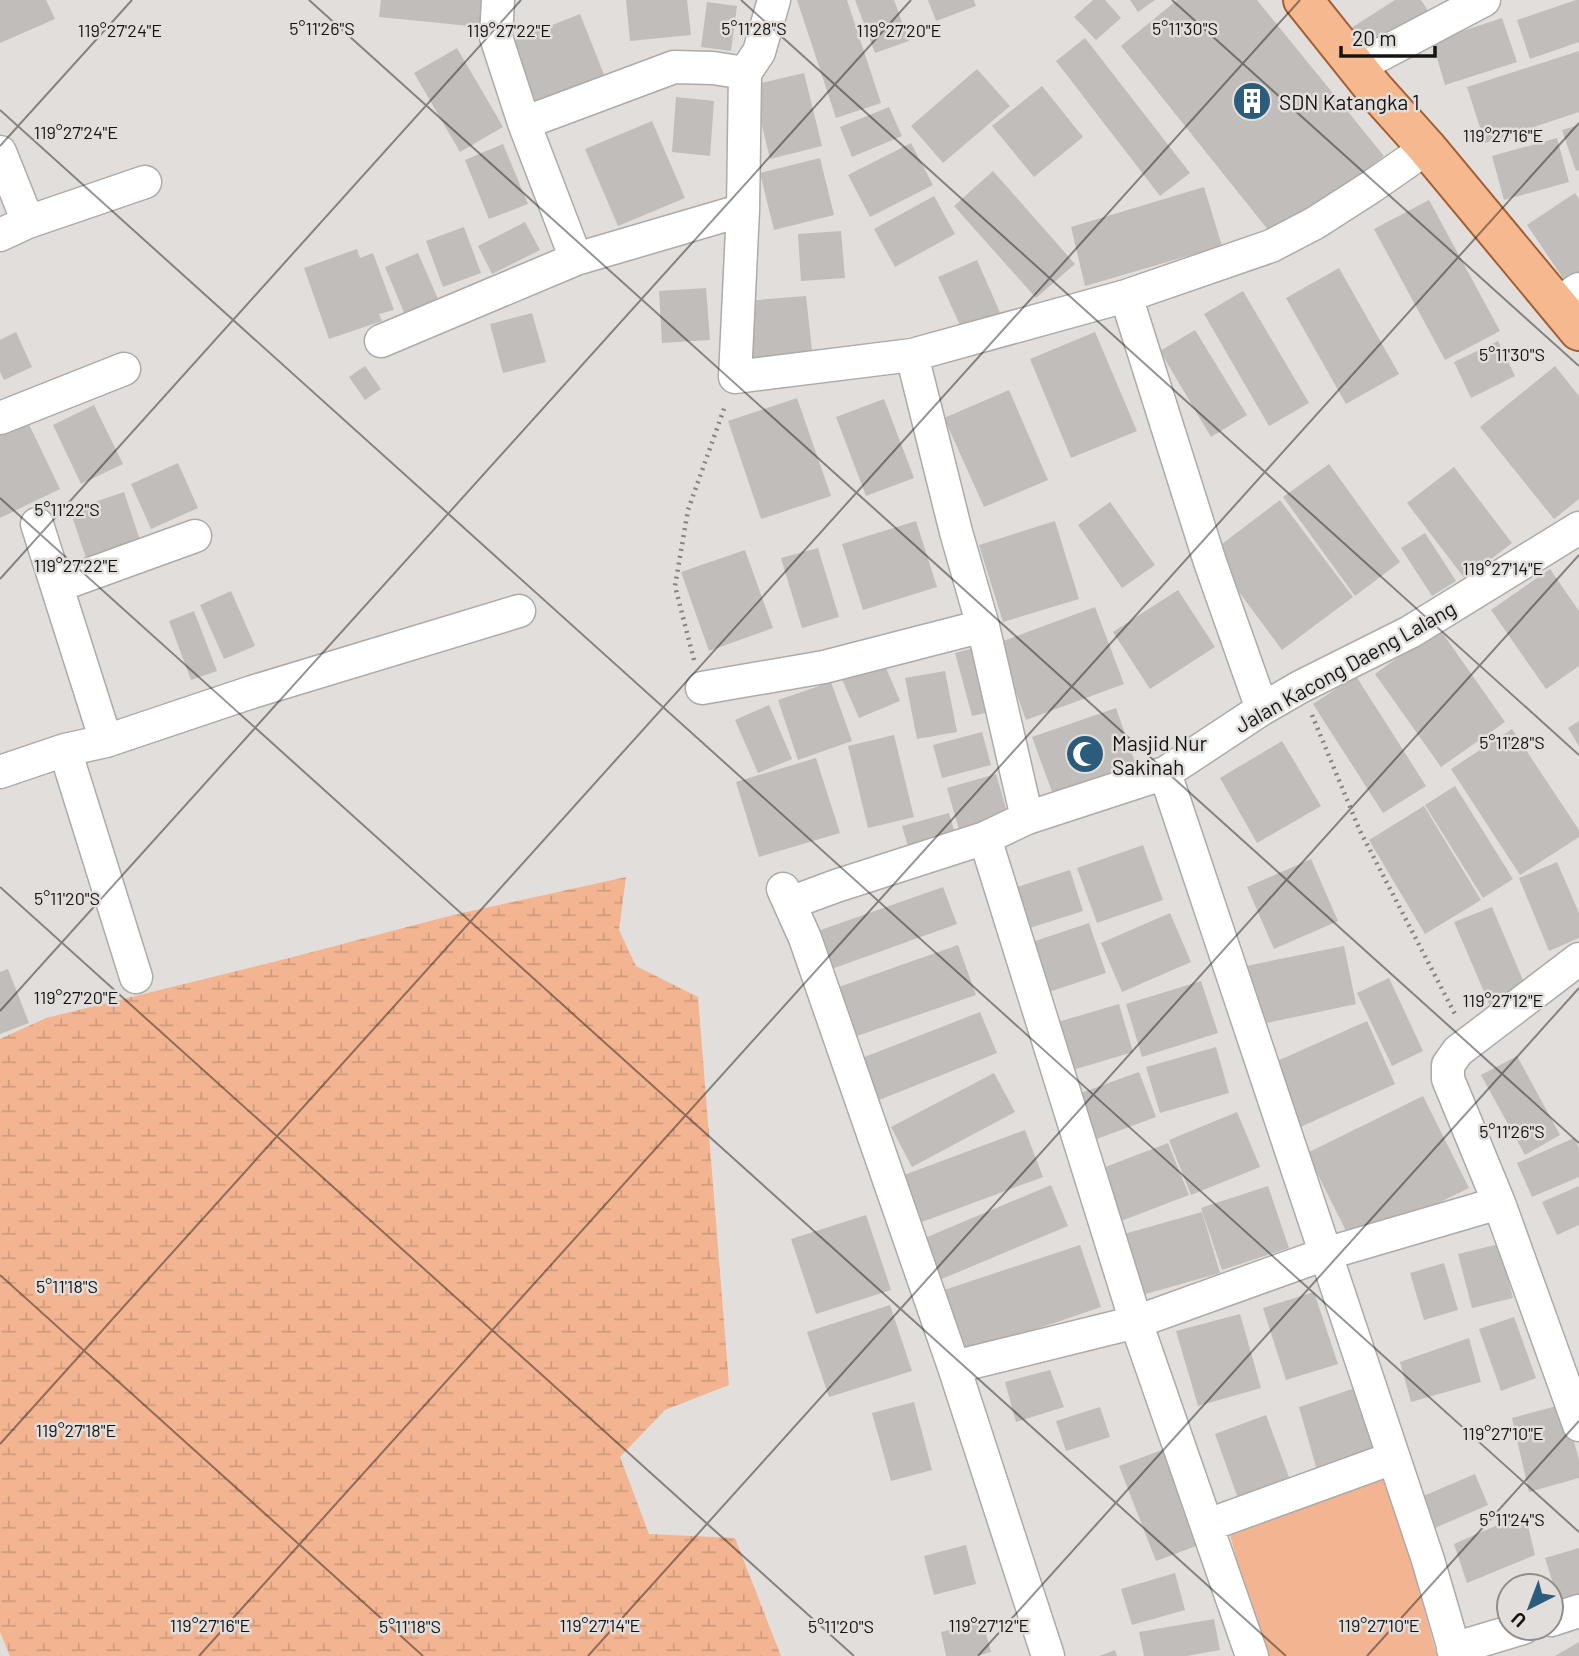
<svg xmlns="http://www.w3.org/2000/svg" width="1579" height="1656" viewBox="0 0 1579 1656" font-family="Barlow,sans-serif">
<style>
.green{fill:#f3b591}
.wetland{fill:url(#wetland-marsh)}
.building{fill:#c0bdbb}
.lines{fill:none;stroke-linecap:round;stroke-linejoin:round}
.street-casing{stroke:#adaaa8;stroke-width:35}
.primary-casing{stroke:#a35f34;stroke-width:42}
.path{stroke:#868382;stroke-width:4.5;stroke-dasharray:2 5;stroke-linecap:butt}
.street{stroke:#fff;stroke-width:32}
.primary{stroke:#f6b88f;stroke-width:38}
.ticks{fill:none;stroke:#151413;stroke-width:2;stroke-opacity:0.45}
.labels{text-anchor:middle;dominant-baseline:central;stroke-width:5;stroke-linejoin:round;paint-order:stroke}
.poi-label{font-size:21px;fill:#151413;stroke:#e2dedc;text-anchor:start}
.street-label{font-size:21px;fill:#151413;stroke:#e2dedc}
.ticks-label{font-size:18px;text-anchor:middle;fill:#151413;stroke:#e2dedc;stroke-width:5;stroke-linejoin:round;paint-order:stroke}
</style>
<defs>
<pattern id="wetland-marsh" width="20" height="14" patternUnits="userSpaceOnUse" patternTransform="scale(1.75)"><rect width="20" height="14" fill="#f3b591"/><path d="M1 5h8M5 5V1M11 12h8M15 12V8" fill="none" stroke="#cf9b7c"/></pattern>
</defs>
<rect width="100%" height="100%" fill="#e2dedc"/>
<!-- green -->
<path class="green" d="M1385,1467L1437,1656H1263L1228,1527Z"/>
<!-- wetland -->
<path class="wetland" d="M626,877L619,930L636,966L698,997L729,1385L665,1410L620,1457L649,1534L735,1538L781,1656H10L0,1632V1039L46,1018L293,957L453,915Z"/>
<!-- building -->
<path class="building" d="M0,0H46L55,19L0,43Z
M381,0H483L480,27L379,17Z
M626,0H687L691,35L630,41Z
M797,0H847L881,103L836,118Z
M855,0H894L909,41L875,53Z
M928,0H974L976,6L936,21Z
M1093,0H1105L1121,18L1096,40L1074,17Z
M1130,0H1155L1138,12Z
M1177,0H1257L1384,156L1277,241L1121,46Z
M1395,0H1421L1430,14L1367,54L1351,28Z
M1576,0H1579V42L1530,59L1517,20Z
M707,2L737,6L731,51L701,47Z
M580,14L609,87L529,119L500,46Z
M1502,18L1517,62L1445,85L1432,41Z
M1085,38L1190,173L1160,196L1056,61Z
M457,48L503,127L460,152L414,73Z
M1579,51V112L1485,143L1467,87Z
M977,69L1010,106L943,163L911,126Z
M804,73L822,146L770,159L752,85Z
M1042,86L1083,137L1034,177L992,126Z
M676,97L714,101L710,156L672,152Z
M889,107L902,136L852,157L840,127Z
M652,121L685,198L618,226L585,149Z
M1579,125V170L1576,171L1562,130Z
M1557,138L1569,182L1504,200L1492,156Z
M911,143L933,185L870,217L848,175Z
M503,144L528,204L489,219L465,160Z
M820,158L834,215L774,230L760,173Z
M993,171L1075,264L1036,298L954,206Z
M1204,187L1222,246L1085,286L1071,227Z
M1575,193L1579,199V280L1569,287L1527,225Z
M934,196L955,234L895,267L874,229Z
M1429,200L1500,331L1445,360L1374,229Z
M525,222L540,250L492,274L478,246Z
M464,227L481,273L443,287L426,241Z
M841,231L845,278L801,281L798,234Z
M357,249L360,258L373,253L394,310L379,314L382,321L329,339L304,268Z
M418,253L442,308L408,322L385,267Z
M977,260L1002,317L964,334L938,277Z
M1339,268L1399,374L1346,404L1286,298Z
M706,288L710,340L662,343L659,291Z
M1243,291L1309,403L1269,426L1204,314Z
M806,296L813,360L751,366L744,301Z
M532,313L546,362L503,373L490,324Z
M1195,330L1247,415L1211,437L1160,351Z
M16,332L32,367L4,380L0,372V340Z
M1095,332L1137,431L1071,458L1030,359Z
M1498,341L1515,376L1471,398L1454,362Z
M365,366L381,389L365,400L349,377Z
M1555,366L1579,396V499L1554,519L1480,427Z
M1009,390L1048,480L984,507L944,418Z
M797,398L831,496L761,519L728,421Z
M884,399L914,478L866,496L836,417Z
M94,405L123,464L81,484L53,425Z
M24,414L60,489L0,518V426Z
M178,463L198,508L151,529L131,484Z
M1329,464L1400,562L1355,596L1283,497Z
M1454,467L1512,543L1465,579L1407,503Z
M124,492L141,543L87,561L70,510Z
M1280,500L1353,597L1282,650L1210,553Z
M1110,502L1155,565L1122,588L1078,525Z
M916,521L937,587L863,610L842,544Z
M1055,521L1079,599L1003,622L979,545Z
M1425,533L1456,581L1432,596L1401,548Z
M818,548L839,617L802,628L781,558Z
M745,550L773,628L709,651L681,572Z
M1550,569L1579,611V666L1546,689L1491,610Z
M1178,590L1215,647L1150,689L1113,632Z
M231,591L255,646L224,659L200,605Z
M1095,607L1124,684L1026,720L998,643Z
M194,611L217,671L191,680L169,621Z
M1439,628L1505,722L1441,767L1375,674Z
M981,646L998,710L972,716L955,653Z
M882,658L900,701L859,718L840,675Z
M945,671L957,732L917,739L905,678Z
M1356,676L1426,786L1383,813L1313,704Z
M831,682L852,741L798,760L778,700Z
M769,705L792,759L758,773L735,720Z
M1116,708L1138,771L1055,800L1032,737Z
M1579,721V746L1568,728Z
M1512,729L1579,830V837L1520,875L1451,769Z
M982,732L991,765L942,778L933,745Z
M894,735L914,817L868,828L848,746Z
M1282,741L1321,806L1257,843L1220,778Z
M816,758L840,833L759,857L736,782Z
M996,774L1009,819L960,833L947,788Z
M1455,786L1513,879L1483,898L1425,805Z
M1424,806L1481,900L1425,934L1369,840Z
M949,813L957,840L910,853L902,826Z
M1143,845L1163,900L1097,923L1077,868Z
M1311,859L1338,921L1274,949L1247,887Z
M1557,862L1579,913V938L1549,951L1519,878Z
M1070,870L1083,911L1017,932L1004,891Z
M943,887L957,924L826,971L812,933Z
M1492,907L1528,992L1491,1008L1454,922Z
M1170,913L1191,962L1122,992L1101,943Z
M1089,923L1106,973L1040,995L1023,945Z
M958,945L976,995L854,1037L836,988Z
M1344,946L1356,1004L1253,1026L1241,967Z
M8,969L29,1023L0,1034V972Z
M1389,978L1423,1051L1392,1066L1357,993Z
M1201,981L1218,1033L1142,1057L1126,1004Z
M1119,1004L1133,1052L1066,1072L1051,1024Z
M980,1012L997,1053L879,1100L862,1058Z
M1367,1021L1395,1084L1294,1130L1266,1066Z
M1216,1047L1229,1093L1160,1113L1146,1067Z
M1517,1056L1560,1135L1525,1155L1481,1075Z
M1139,1072L1156,1117L1094,1140L1078,1094Z
M994,1073L1015,1112L912,1167L891,1127Z
M1423,1096L1469,1188L1353,1245L1307,1153Z
M1237,1112L1260,1167L1191,1195L1169,1140Z
M1025,1130L1043,1177L922,1222L904,1175Z
M1574,1138L1579,1148V1177L1532,1197L1517,1163Z
M1168,1143L1189,1195L1121,1221L1100,1169Z
M1051,1185L1068,1226L937,1281L920,1240Z
M1268,1186L1289,1248L1222,1270L1201,1208Z
M1579,1186V1225L1557,1235L1542,1202Z
M1202,1212L1220,1273L1142,1295L1124,1234Z
M866,1215L891,1290L816,1314L791,1239Z
M1499,1244L1513,1298L1472,1308L1458,1254Z
M1080,1245L1101,1307L963,1354L941,1291Z
M1444,1263L1458,1310L1424,1320L1410,1273Z
M1314,1292L1338,1364L1286,1380L1263,1308Z
M890,1305L912,1371L829,1397L807,1332Z
M1240,1314L1261,1388L1198,1406L1176,1331Z
M1514,1317L1536,1378L1501,1391L1479,1329Z
M1469,1338L1481,1382L1411,1402L1400,1362Z
M1050,1370L1064,1407L1016,1422L1005,1382Z
M1355,1388L1379,1454L1318,1474L1299,1407Z
M914,1402L932,1470L891,1481L872,1413Z
M1564,1404L1579,1460V1478L1529,1492L1512,1418Z
M1100,1407L1110,1437L1066,1451L1056,1421Z
M1266,1415L1293,1488L1241,1507L1215,1434Z
M1170,1447L1207,1542L1156,1561L1119,1466Z
M1475,1474L1488,1505L1435,1528L1421,1497Z
M1525,1513L1535,1555L1467,1583L1454,1544Z
M966,1545L976,1584L934,1595L924,1556Z
M1579,1548V1597L1559,1603L1545,1558Z
M1175,1573L1185,1610L1132,1625L1121,1589Z
M1214,1619L1220,1650L1187,1656H1144L1139,1632Z
M983,1622L991,1652L976,1656H946L941,1632Z
M1579,1642V1656H1555Z
M1115,1650L1117,1656H1099Z"/>
<g class="lines">
<defs>
<path id="street" d="M498,0L496,37L524,123
M774,0L759,52L745,73L743,210L735,377L912,355
M1357,67L1484,0
M0,152L28,222
M0,235L28,222L145,182
M576,259L524,123L674,67L713,68L745,73
M1126,296L1210,562L1262,709
M1556,305L1579,289
M381,341L576,259L743,210
M0,418L124,369
M37,524L106,741
M57,586L195,536
M702,688L824,667L983,626
M65,750L136,977
M0,772L65,750L106,741L252,692L519,611
M1165,773L1428,1560L1456,1656
M1027,818L983,626L956,532L912,355L1126,296L1271,246L1315,223L1371,187L1427,148
M985,838L1136,1322L1252,1656
M783,889L805,938L954,1367L1048,1656
M790,903L836,886L985,838L1027,818L1165,773L1262,709L1300,687L1410,632L1579,528
M1499,1203L1448,1079V1065L1458,1051L1579,959
M954,1367L1136,1322L1325,1254L1499,1203L1579,1425
M1208,1525L1393,1458
M1551,1620L1579,1611
M1453,1649L1523,1628"/>
<path id="primary" d="M1303,0L1375,90L1427,148L1579,331"/>
</defs>
<!-- street casing -->
<use href="#street" class="street-casing"/>
<!-- primary casing -->
<use href="#primary" class="primary-casing"/>
<!-- path -->
<path class="path" d="M694,660L675,586L688,510L725,406
M1312,715L1360,831L1456,1016"/>
<!-- street -->
<use href="#street" class="street"/>
<!-- primary -->
<use href="#primary" class="primary"/>
</g>
<!-- ticks -->
<path class="ticks" d="M309,0L1579,1143M741,0L1579,755M1172,0L1579,366M0,110L1579,1532M0,146L132,0M0,498L1286,1656M0,579L521,0M0,887L854,1656M0,1011L911,0M0,1275L423,1656M0,1444L1300,0M199,1656L1579,123M588,1656L1579,555M978,1656L1579,988M1367,1656L1579,1421"/>
<!-- icons -->
<defs>
<symbol id="building-disc" viewBox="-11 -11 22 22"><circle r="9.5" fill="#2c5c7b" stroke="#e2dedc"/><path d="M-4-6H4V6H1V3H-1V6H-4ZM-2.5-4.3h1.7v1.8h-1.7ZM.8-4.3h1.7v1.8H.8ZM-2.5-1h1.7V.8h-1.7ZM.8-1h1.7V.8H.8Z" fill="#fff"/></symbol>
<symbol id="mosque-disc" viewBox="-11 -11 22 22"><circle r="9.5" fill="#2c5c7b" stroke="#e2dedc"/><path d="M3.5-4.9A6 6 0 1 0 3.5 4.9A5 5 0 1 1 3.5-4.9Z" fill="#fff"/></symbol>
</defs>
<g fill-rule="evenodd">
<use href="#building-disc" x="1230" y="79" width="44" height="44"/>
<use href="#mosque-disc" x="1063" y="732" width="44" height="44"/>
</g>
<g class="labels">
<!-- poi labels -->
<g class="poi-label">
<text x="1279" y="101">SDN Katangka 1</text>
<text x="1112" y="742">Masjid Nur<tspan x="1112" dy="24">Sakinah</tspan></text>
</g>
<!-- street labels -->
<g class="street-label">
<text transform="translate(1345 666) rotate(-29)">Jalan Kacong Daeng Lalang</text>
</g>
</g>
<g class="ticks-label">
<text x="322" y="35">5°11'26"S</text>
<text x="754" y="35">5°11'28"S</text>
<text x="1185" y="35">5°11'30"S</text>
<text x="120" y="37">119°27'24"E</text>
<text x="509" y="37">119°27'22"E</text>
<text x="899" y="37">119°27'20"E</text>
<text x="76" y="139">119°27'24"E</text>
<text x="1503" y="142">119°27'16"E</text>
<text x="1512" y="361">5°11'30"S</text>
<text x="67" y="516">5°11'22"S</text>
<text x="76" y="572">119°27'22"E</text>
<text x="1503" y="575">119°27'14"E</text>
<text x="1512" y="749">5°11'28"S</text>
<text x="67" y="905">5°11'20"S</text>
<text x="76" y="1004">119°27'20"E</text>
<text x="1503" y="1007">119°27'12"E</text>
<text x="1512" y="1138">5°11'26"S</text>
<text x="67" y="1293">5°11'18"S</text>
<text x="76" y="1437">119°27'18"E</text>
<text x="1503" y="1440">119°27'10"E</text>
<text x="1512" y="1526">5°11'24"S</text>
<text x="210" y="1632">119°27'16"E</text>
<text x="600" y="1632">119°27'14"E</text>
<text x="989" y="1632">119°27'12"E</text>
<text x="1379" y="1632">119°27'10"E</text>
<text x="410" y="1633">5°11'18"S</text>
<text x="841" y="1633">5°11'20"S</text>
</g>
<!-- north arrow -->
<g transform="translate(1530 1607) rotate(222)"><circle r="33" fill="#e2dedc" stroke="#908d8c" stroke-width="2"/>
<path d="M0-5L12 26L0 18L-12 26Z" fill="#2c5c7b"/>
<text y="-10" font-size="19" font-weight="bold" text-anchor="middle" fill="#151413">U</text>
</g>
<!-- scale -->
<path d="M1341 46v10h94v-10" fill="none" stroke="#151413" stroke-width="3.5"/>
<text x="1352" y="46" font-size="21" fill="#151413" stroke="#e2dedc" stroke-width="5" paint-order="stroke">20 m</text>
</svg>
